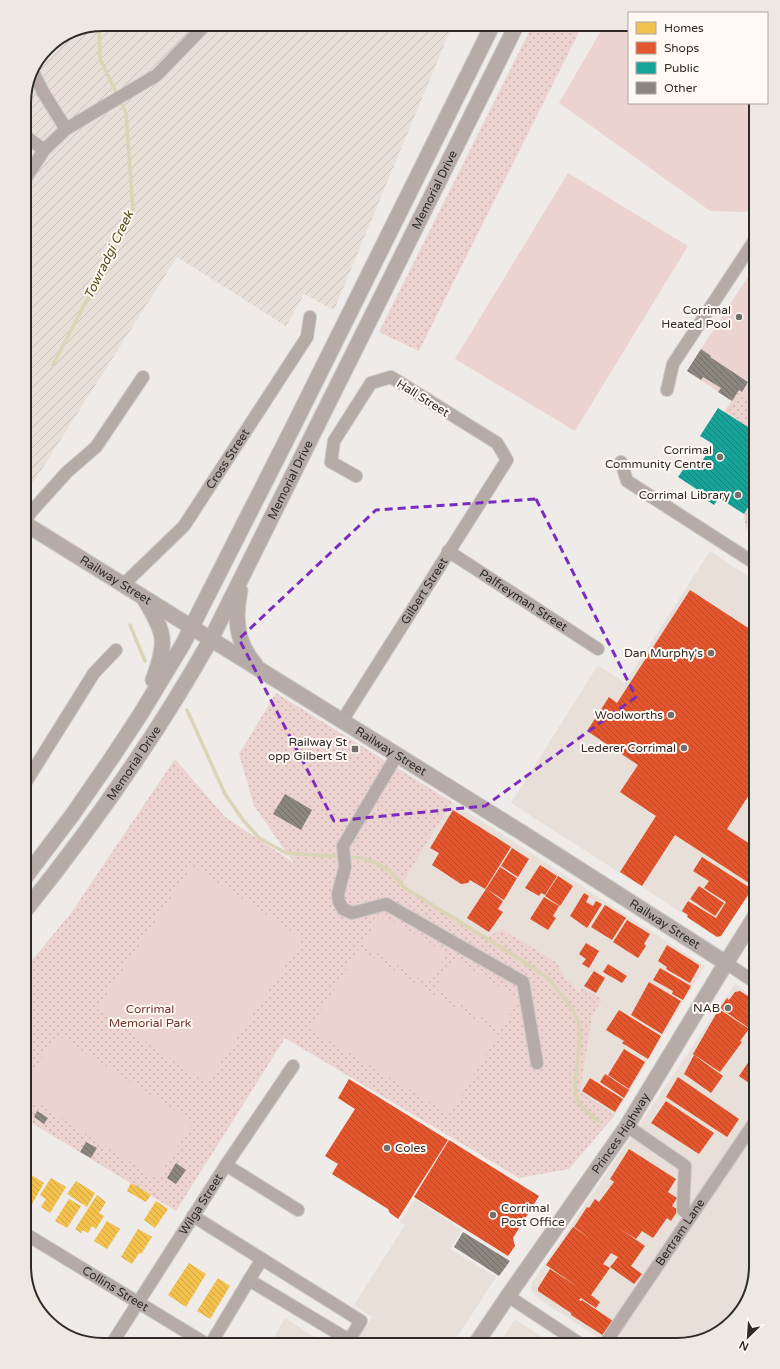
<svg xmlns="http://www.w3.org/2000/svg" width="780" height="1369" viewBox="0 0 780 1369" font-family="'Varela Round',sans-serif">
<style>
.built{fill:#e7dfd8}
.industrial{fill:url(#industrial-furrows)}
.grass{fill:url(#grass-dots)}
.pitch{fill:#edd3cf}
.homes{fill:url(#homes-back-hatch)}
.shops{fill:url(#shops-back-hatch)}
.public{fill:url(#public-back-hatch)}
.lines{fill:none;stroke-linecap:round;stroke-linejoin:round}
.stream{stroke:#dad5b5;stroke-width:3.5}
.building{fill:url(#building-back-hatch)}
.minor-casing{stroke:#cbc8c7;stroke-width:14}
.major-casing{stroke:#cbc8c7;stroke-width:17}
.minor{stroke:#b5aaa5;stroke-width:12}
.major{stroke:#b7aba7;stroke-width:15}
.marked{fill:none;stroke:#7b2cbf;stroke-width:3;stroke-dasharray:8 5;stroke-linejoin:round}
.poi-dot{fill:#716e6c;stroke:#fff8f3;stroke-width:1.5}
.labels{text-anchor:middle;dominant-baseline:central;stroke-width:4;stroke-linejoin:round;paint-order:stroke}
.street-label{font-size:12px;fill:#2e2b29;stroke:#fff8f3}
.poi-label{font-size:12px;fill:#2e2b29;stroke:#fff8f3;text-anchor:end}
.park-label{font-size:12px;fill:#733530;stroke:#fff8f3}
.water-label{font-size:13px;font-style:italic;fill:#564d1a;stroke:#fff8f3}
.rim{fill:none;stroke:#2e2b29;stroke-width:2}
</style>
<defs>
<pattern id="industrial-furrows" width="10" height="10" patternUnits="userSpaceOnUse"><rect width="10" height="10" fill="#e7dfd8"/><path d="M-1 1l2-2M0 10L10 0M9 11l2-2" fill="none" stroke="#c6c0b9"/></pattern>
<pattern id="grass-dots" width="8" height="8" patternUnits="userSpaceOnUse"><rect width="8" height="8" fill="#edd3cf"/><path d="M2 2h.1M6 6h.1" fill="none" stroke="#ccb5b2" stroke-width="1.8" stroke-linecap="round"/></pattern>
<pattern id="homes-back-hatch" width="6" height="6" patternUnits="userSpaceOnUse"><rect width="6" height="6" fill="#f2c14e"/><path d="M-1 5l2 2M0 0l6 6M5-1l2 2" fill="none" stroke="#d0a644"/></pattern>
<pattern id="shops-back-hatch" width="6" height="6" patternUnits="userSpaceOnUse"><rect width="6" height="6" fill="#e4572e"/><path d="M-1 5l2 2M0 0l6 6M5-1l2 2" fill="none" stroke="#b94827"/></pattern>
<pattern id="public-back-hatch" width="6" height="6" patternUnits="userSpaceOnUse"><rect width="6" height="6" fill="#17a398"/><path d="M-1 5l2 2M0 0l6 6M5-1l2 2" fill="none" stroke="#15857c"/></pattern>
<pattern id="building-back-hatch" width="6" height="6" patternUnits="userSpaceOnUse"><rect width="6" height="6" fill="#8b867e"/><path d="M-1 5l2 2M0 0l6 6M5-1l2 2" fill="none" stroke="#726e67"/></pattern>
</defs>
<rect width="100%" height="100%" fill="#eeebe9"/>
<!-- built -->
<path class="built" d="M710,551L756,582V883L720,937L511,803L598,665L625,683Z
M452,802L705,966L615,1115L580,1093L592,1017L602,1000L583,987L579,993L565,978L557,963L488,937L400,887Z
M756,943V964L746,958Z
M735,984L756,999V1266L743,1310L712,1337L677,1345H609L535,1296L531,1290L532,1283Z
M415,1199L462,1230L450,1249L496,1277L452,1345H354L372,1317L354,1305L405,1225L400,1222Z
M285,1318L327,1345H269Z
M515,1319L554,1345H498Z"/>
<!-- industrial -->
<path class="industrial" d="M103,24H453L334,310L304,294L286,326L177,257L24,497V98L32,68L47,47L73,30Z"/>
<!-- grass -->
<path class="grass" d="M533,24H583L419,351L379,332Z
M739,390L756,401V432L724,412Z
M756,494V513L746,530L744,514Z
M276,693L452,802L400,887L488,937L502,929L557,963L565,978L579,992L583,987L602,1000L592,1017L580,1092L615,1115L569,1169L519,1178L285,1038L176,1211L24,1118V970L71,913L175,759L225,817L294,863L254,806L239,754Z"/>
<!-- pitch -->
<path class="pitch" d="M605,24H629V103H756V209L744,212L710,211L559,103Z
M568,173L688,246L575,431L455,359Z
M756,264V401L739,390L732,401L687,371Z
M192,866L303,939L207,1083L97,1009Z
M381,914L447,954L428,984L363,944Z
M359,949L498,1034L450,1114L310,1029Z
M454,959L519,999L501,1029L435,988Z
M57,1035L193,1122L157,1179L24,1094V1085Z"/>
<!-- homes -->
<path class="homes" d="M30,1174L44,1183L32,1204L24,1199V1184Z
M51,1178L66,1187L50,1213L41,1207L46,1199L40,1195Z
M76,1181L95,1193L87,1207L67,1194Z
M131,1183L151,1195L146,1202L127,1191Z
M97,1195L106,1202L99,1213L104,1216L96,1229L92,1226L88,1233L83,1230L81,1233L75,1229Z
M69,1199L81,1206L67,1228L55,1221Z
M156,1201L168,1209L155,1228L144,1220Z
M107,1221L120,1229L107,1249L94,1241Z
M138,1229L152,1237L141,1254L139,1253L132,1264L121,1257Z
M189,1263L206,1274L186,1307L168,1295Z
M218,1278L230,1286L210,1319L197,1311Z"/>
<!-- shops -->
<path class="shops" d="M690,590L756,633V784L727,829L756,848V879L752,885L675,835L642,886L620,872L656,816L620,792L638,765L587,731L609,697L617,703Z
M453,810L511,847L485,889L470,880L468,883L461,884L432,865L439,853L430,848Z
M512,848L529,859L518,877L501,866Z
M702,857L752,889L721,936L717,937L687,917L688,915L682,911L688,901L716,918L726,902L704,888L709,881L693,871Z
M540,865L557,876L545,895L541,893L539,896L525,888Z
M500,867L517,878L504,900L486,889Z
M558,876L573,886L560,906L545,896Z
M699,886L724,903L715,916L690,899Z
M486,889L503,901L498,909L503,912L489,932L467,918Z
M584,893L589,896L586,902L593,906L596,901L602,904L587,928L570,916Z
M544,897L559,906L553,916L556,918L548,930L530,919Z
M605,905L626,918L612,940L591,927Z
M627,920L650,934L644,944L646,946L638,958L613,942Z
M586,943L599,951L589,968L582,964L586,959L579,954Z
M667,945L699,965V967L690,983L666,969L667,967L658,961Z
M608,964L627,976L622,983L603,972Z
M660,968L691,986L683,1000L672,994L673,991L653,980Z
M594,971L605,978L596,993L584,986Z
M649,982L681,1001L662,1034L631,1015Z
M740,991L756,1001V1017L743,1009L756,1018V1033L720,1008L727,998L729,1000L735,992Z
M719,1009L749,1029L740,1041L742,1042L720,1072L693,1054Z
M619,1010L661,1036L648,1059L622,1043L624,1041L606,1030Z
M624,1049L645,1062L629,1089L608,1075Z
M756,1051V1088L739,1076Z
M694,1055L723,1076L711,1093L684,1074Z
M605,1074L629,1090L624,1098L600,1082Z
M678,1077L739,1119L727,1137L666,1097Z
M590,1078L623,1099L615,1112L582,1091Z
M349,1079L448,1140L398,1219L390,1213L388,1209L332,1174L338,1164L325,1156L355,1109L338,1098Z
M666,1101L714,1133L699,1154L651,1123Z
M449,1140L539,1196L513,1238L515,1246L508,1256L414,1197Z
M629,1149L676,1179L668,1192L677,1198L672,1206L678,1210L671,1221L667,1218L653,1238L642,1231L636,1239L619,1228L645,1246L631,1266L642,1274L634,1284L610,1267L618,1257L611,1253L603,1264L610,1268L591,1295L600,1302L596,1308L581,1298L579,1300L581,1301L582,1300L613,1321L611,1323H613L604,1336L571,1315V1313L538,1291V1288L550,1269L578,1287L546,1265L573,1227L591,1239L574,1227L587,1207L589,1208L595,1199L599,1202L614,1182L610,1179Z"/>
<!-- public -->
<path class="public" d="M718,408L756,432V494L744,514L719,498L714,505L705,499L707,496L678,477L690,460L699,466L713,444L700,436Z"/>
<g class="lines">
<!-- stream -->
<path class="stream" d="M53,365L133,211L126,113L100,59L99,25
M130,625L145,661
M187,710L225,794L243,820L259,838L286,853L361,858L376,863L390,871L405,888L507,951L543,975L551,981L570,1006L578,1020L580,1035L575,1089L577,1099L582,1107L598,1121"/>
</g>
<!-- building -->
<path class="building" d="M701,349L711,356L710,357L748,382L742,392L739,390L732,401L718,392L721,388L703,377L701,380L687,371Z
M285,794L312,810L301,830L273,814Z
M37,1111L48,1118L44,1124L34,1117Z
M86,1142L97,1148L91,1158L80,1152Z
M176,1163L186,1170L176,1184L167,1178Z
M463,1232L510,1261L499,1276L454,1247Z"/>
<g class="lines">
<defs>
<g id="minor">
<path d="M66,129L157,75L206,24"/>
<path d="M24,135L44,150L66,129L43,92L32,70"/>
<path d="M24,181L44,150"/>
<path d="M667,390L673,364L756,238"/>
<path d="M621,462L627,481L756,564"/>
<path d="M24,523L31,512L67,472L96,447L143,377"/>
<path id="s1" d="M448,551L598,649"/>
<path id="s2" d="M123,585L184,526L307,337L310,317"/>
<path id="s3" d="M342,721L507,460L497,443L391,377L371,383L334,441L331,462L356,476"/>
<path d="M397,755L343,846L345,867L338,894L339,902L343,909L352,913L386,904L523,982L537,1063"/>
<path d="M24,785L94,673L116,650"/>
<path d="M726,963L756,983"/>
<path d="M627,1126L685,1166L683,1210L691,1216"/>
<path d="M226,1165L298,1210"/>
<path d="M193,1216L361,1321L349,1340L249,1280L210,1345"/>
<path id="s4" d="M24,1233L208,1345"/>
<path d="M249,1280L262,1259"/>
<path d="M508,1296L582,1345"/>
<path id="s5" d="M111,1345L226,1165L293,1066"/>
<path id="s6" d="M604,1345L756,1120"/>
</g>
<g id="major">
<path id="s7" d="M24,523L521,832L726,963"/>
<path d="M240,591C234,618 236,643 255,664"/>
<path d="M145,600C166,634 167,643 153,680"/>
<path d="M24,879L73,814L111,759L140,715L183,644L293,427L493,24"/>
<path id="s8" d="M24,912C93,826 157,735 211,639L517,24"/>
<path id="s9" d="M475,1345L508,1296L627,1126L726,963L756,915"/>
</g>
</defs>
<!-- minor casing -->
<use href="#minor" class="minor-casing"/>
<!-- major casing -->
<use href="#major" class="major-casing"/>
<!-- minor -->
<use href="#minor" class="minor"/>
<!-- major -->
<use href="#major" class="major"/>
</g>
<!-- marked area -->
<path class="marked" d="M536,499L636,697L485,806L334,821L239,639L376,510Z"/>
<!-- markers -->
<g class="poi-dot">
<circle cx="739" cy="317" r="4"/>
<circle cx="720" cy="457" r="4"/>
<circle cx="738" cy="495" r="4"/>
<circle cx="711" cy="653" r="4"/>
<circle cx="671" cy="715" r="4"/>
<circle cx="684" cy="748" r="4"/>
<rect x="351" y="745" width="8" height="8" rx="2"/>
<circle cx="728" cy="1008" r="4"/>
<circle cx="387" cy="1148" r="4"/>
<circle cx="493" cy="1215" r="4"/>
</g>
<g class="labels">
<!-- street labels -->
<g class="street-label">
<text stroke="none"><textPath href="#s8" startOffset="833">Memorial Drive</textPath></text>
<text transform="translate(423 398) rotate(32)">Hall Street</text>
<text stroke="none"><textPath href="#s2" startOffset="165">Cross Street</textPath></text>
<text stroke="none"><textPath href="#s8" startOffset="509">Memorial Drive</textPath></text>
<text stroke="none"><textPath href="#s7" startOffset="108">Railway Street</textPath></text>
<text stroke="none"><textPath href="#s3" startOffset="154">Gilbert Street</textPath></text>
<text stroke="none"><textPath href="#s1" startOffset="90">Palfreyman Street</textPath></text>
<text stroke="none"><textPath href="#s7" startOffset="432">Railway Street</textPath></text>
<text stroke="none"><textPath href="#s8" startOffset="185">Memorial Drive</textPath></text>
<text stroke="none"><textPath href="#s7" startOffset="756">Railway Street</textPath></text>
<text stroke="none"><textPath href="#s9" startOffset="257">Princes Highway</textPath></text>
<text stroke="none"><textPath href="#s5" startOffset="167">Wilga Street</textPath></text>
<text stroke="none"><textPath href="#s6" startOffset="136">Bertram Lane</textPath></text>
<text stroke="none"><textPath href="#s4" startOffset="107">Collins Street</textPath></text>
</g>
<!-- poi labels -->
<g class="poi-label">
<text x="731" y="310">Corrimal<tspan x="731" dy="14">Heated Pool</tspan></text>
<text x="712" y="450">Corrimal<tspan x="712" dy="14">Community Centre</tspan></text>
<text x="730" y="495">Corrimal Library</text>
<text x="703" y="653">Dan Murphy's</text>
<text x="663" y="715">Woolworths</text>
<text x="347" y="742">Railway St<tspan x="347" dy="14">opp Gilbert St</tspan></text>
<text x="676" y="748">Lederer Corrimal</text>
<text x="720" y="1008">NAB</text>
<text x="395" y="1148" text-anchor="start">Coles</text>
<text x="501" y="1208" text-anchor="start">Corrimal<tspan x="501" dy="14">Post Office</tspan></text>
</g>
<!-- park labels -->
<g class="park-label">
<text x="150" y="1009">Corrimal<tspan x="150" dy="14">Memorial Park</tspan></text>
</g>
<!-- water labels -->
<g class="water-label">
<text transform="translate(109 255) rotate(-64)">Towradgi Creek</text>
</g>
</g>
<!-- crop -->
<path d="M0 0H780V1369H0ZM103 31H677A72 72 0 0 1 749 103V1266A72 72 0 0 1 677 1338H103A72 72 0 0 1 31 1266V103A72 72 0 0 1 103 31Z" fill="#eee8e3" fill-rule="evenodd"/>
<path class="rim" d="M103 31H677A72 72 0 0 1 749 103V1266A72 72 0 0 1 677 1338H103A72 72 0 0 1 31 1266V103A72 72 0 0 1 103 31Z"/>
<!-- legend -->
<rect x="628" y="12" width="140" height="92" fill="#fff8f3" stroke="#aba6a2"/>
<rect x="636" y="22" width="20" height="12" fill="#f2c14e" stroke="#aba6a2"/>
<text x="664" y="32" font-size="12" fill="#2e2b29">Homes</text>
<rect x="636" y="42" width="20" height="12" fill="#e4572e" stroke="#aba6a2"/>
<text x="664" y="52" font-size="12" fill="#2e2b29">Shops</text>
<rect x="636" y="62" width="20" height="12" fill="#17a398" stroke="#aba6a2"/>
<text x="664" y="72" font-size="12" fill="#2e2b29">Public</text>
<rect x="636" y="82" width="20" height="12" fill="#8b867e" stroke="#aba6a2"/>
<text x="664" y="92" font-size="12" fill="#2e2b29">Other</text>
<!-- north arrow -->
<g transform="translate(748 1337) rotate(205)" stroke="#fff8f3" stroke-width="3" paint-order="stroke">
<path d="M0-3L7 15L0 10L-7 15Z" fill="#2e2b29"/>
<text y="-6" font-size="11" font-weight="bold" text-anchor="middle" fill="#2e2b29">N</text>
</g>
</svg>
